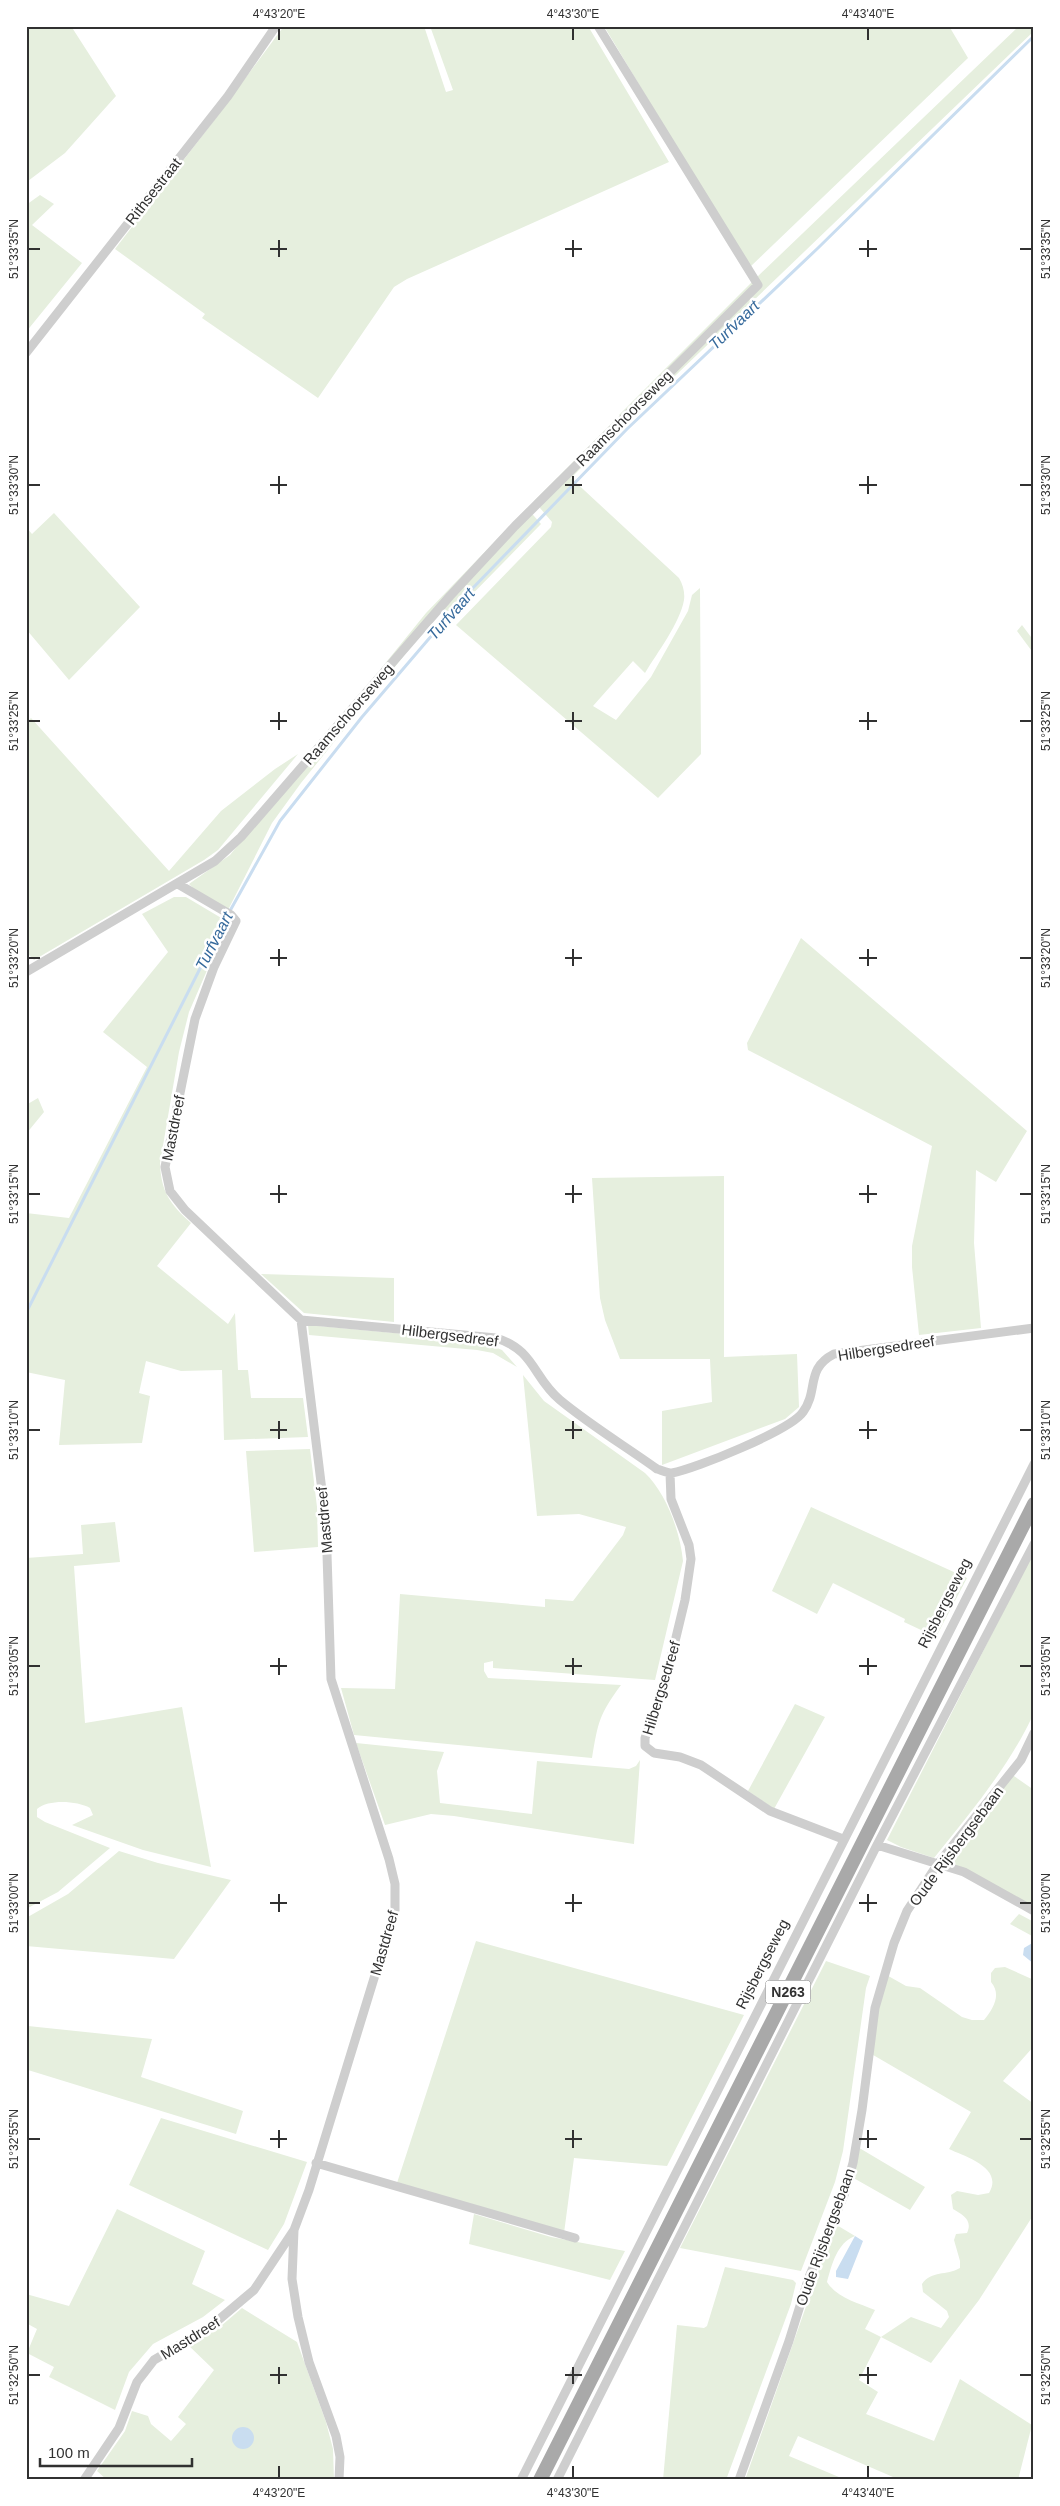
<svg xmlns="http://www.w3.org/2000/svg" width="1060" height="2506" viewBox="0 0 1060 2506" font-family="Arial,sans-serif">
<style>
.green{fill:#e6efde}
.water{fill:#c9ddf0}
.lines{fill:none;stroke-linecap:round;stroke-linejoin:round}
.stream{stroke:#c9ddf0;stroke-width:3}
.street{stroke:#cecece;stroke-width:9}
.primary{stroke:#a9a9a9;stroke-width:14}
.ticks{fill:none;stroke:#313131;stroke-width:2}
.labels{text-anchor:middle;dominant-baseline:central;stroke-width:5;stroke-linejoin:round;paint-order:stroke}
.shield{fill:#fff;stroke:#6f6f6f;stroke-width:1}
.shield-label{font-size:14px;font-weight:bold;fill:#313131}
.street-label{font-size:15px;fill:#313131;stroke:#fff}
.water-label{font-size:16px;font-style:italic;fill:#366a9c;stroke:#fff}
.neatline{fill:none;stroke:#313131;stroke-width:2}
.ticks-label{font-size:12px;text-anchor:middle;fill:#313131}
</style>
<rect width="100%" height="100%" fill="#fff"/>
<!-- green -->
<path class="green" d="M26,26H71L116,96L65,153L28,181L26,180Z
M284,26H424L446,92L453,90L430,26H588L669,162L407,279L394,287L318,398L202,318L205,314L115,249L209,127Z
M604,26H949L968,58L749,268Z
M1019,26H1034V31L626,423L619,415L755,279Z
M40,195L54,204L32,225L82,263L26,332V205Z
M613,422L620,429L571,478L679,578C683,585 685,592 684,600C680,623 657,653 645,673L633,661L593,706L616,720L651,677L688,611L692,595L700,588L701,754L658,798L456,625L551,527L552,522L534,501Z
M527,508L541,524L449,618L441,613L432,621L301,783L272,823L228,910L196,891L189,884L230,855L426,613Z
M54,513L140,607L69,680L26,629V527L32,534Z
M1022,625L1034,641V654L1017,631Z
M31,718L169,871L221,811L275,769L298,754L218,850L204,860L34,960L26,952V723Z
M174,897H186L228,922L189,1012L179,1052L160,1163C161,1192 170,1204 191,1223L157,1266L228,1324L235,1313L238,1370H248L251,1398H303L308,1437L224,1440L222,1370L181,1371L146,1361L139,1393L150,1396L142,1443L59,1445L65,1380L26,1372V1213L69,1218L147,1067L103,1032L168,952L142,914Z
M801,938L1027,1131L996,1182L976,1170L974,1243L981,1328L919,1335L912,1267V1246L932,1146L748,1050L747,1043Z
M38,1098L44,1112L26,1134V1105Z
M724,1176V1357L797,1354L799,1407L785,1419L662,1465V1411L712,1402L710,1359H620L605,1320L600,1298L592,1178Z
M261,1274L394,1278V1322L304,1313Z
M308,1325L480,1341L502,1350L517,1367L493,1353L477,1350L309,1335Z
M523,1375L544,1401L645,1473C666,1493 680,1531 683,1561L655,1680L493,1668V1661L484,1663V1671L488,1678L621,1685C599,1715 598,1722 592,1758L354,1735L341,1688L395,1689L400,1594L545,1607V1599L573,1601L623,1535L626,1527L579,1514L537,1516Z
M310,1449L317,1507L318,1547L254,1552L246,1451Z
M811,1507L967,1578L936,1637L904,1622L905,1619L833,1583L817,1614L772,1591Z
M115,1522L120,1562L74,1566L85,1723L182,1707L211,1867L143,1850L72,1825L93,1815L90,1808C77,1801 49,1799 37,1809V1817L45,1822L110,1848L58,1892L26,1909V1558L83,1554L81,1525Z
M1034,1551L1032,1717C1008,1768 970,1813 934,1858L901,1847L887,1840Z
M795,1704L825,1717L774,1809L748,1791Z
M356,1743L444,1752L437,1771L440,1803L532,1814L537,1761L629,1769L636,1766L640,1760L634,1844L454,1816L431,1814L385,1825Z
M1011,1774L1034,1790V1910L945,1862Z
M119,1851L158,1863L231,1880L174,1959L26,1946V1918L68,1894Z
M1019,1914L1034,1922V1937L1010,1924Z
M476,1941L744,2015L667,2166L574,2158L564,2233L397,2183Z
M826,1961L870,1976L866,1988L843,2151L835,2182L801,2271L680,2248Z
M1005,1967L1034,1980V2046L1003,2081L1034,2104V2214L979,2300L931,2363L881,2337L859,2380L878,2392L866,2414L934,2441L960,2379L1032,2425L1018,2480H900L798,2436L789,2456L846,2480H745L835,2224L855,2236C837,2243 832,2264 827,2282C837,2298 858,2303 875,2310L865,2329L881,2337L911,2317L941,2328L949,2317L947,2311L923,2292L922,2284C932,2270 946,2276 960,2268V2261L954,2240L956,2234L967,2233C973,2220 963,2215 953,2209L951,2195L957,2191L978,2195L989,2193C1004,2168 966,2157 949,2149L971,2112L868,2052L883,1973L906,1986L920,1988L962,2017L972,2020H984C993,2009 1002,1995 991,1982V1973L995,1968Z
M28,2026L152,2039L141,2077L243,2111L236,2134L28,2070Z
M161,2118L307,2162L284,2224L268,2250L129,2185Z
M856,2146L925,2187L910,2210L850,2176Z
M117,2209L205,2251L192,2284L225,2300L203,2317L153,2344L129,2372L115,2410L49,2377L54,2367L27,2353L37,2329L26,2323V2294L69,2306Z
M474,2214L551,2237L625,2251L610,2280L469,2244Z
M725,2267L793,2280L796,2283L791,2304L726,2480H663L677,2325L704,2328L707,2326Z
M242,2308L297,2342L326,2422L333,2449L334,2480H107L97,2471L125,2431L132,2411L148,2416L151,2424L171,2441L186,2424L178,2417L214,2370L187,2344L221,2326Z"/>
<!-- water -->
<path class="water" d="M1034,1942V1964L1023,1955L1024,1948Z
M855,2236L863,2241L848,2279L836,2277V2271Z
M232 2438a11 11 0 1 1 22 0a11 11 0 1 1-22 0Z"/>
<g class="lines">
<!-- stream -->
<path class="stream" d="M26,1313L221,927L280,821L362,717L468,593L627,429L818,248L1034,36"/>
<!-- street -->
<path class="street" d="M26,353L228,96L276,26
M26,972L215,861L241,837L450,596L515,526L758,285L598,26
M301,1320L496,1338C535,1350 533,1378 560,1400C590,1425 625,1446 657,1469C661,1470 667,1473 672,1473C695,1469 791,1430 803,1412C819,1390 805,1369 834,1354L1034,1328
M670,1473L671,1499L689,1545L691,1559L685,1600L665,1683L645,1738V1746L654,1753L680,1757L701,1765L770,1811L843,1839
M877,1845L964,1872L1034,1911
M316,2163L575,2238
M294,2230L292,2279L298,2317L309,2362L336,2436L340,2457L339,2480
M84,2480L119,2428L137,2382L154,2360L210,2327L254,2290L294,2230L309,2190L395,1910V1884L389,1859L331,1679L326,1523L301,1320L185,1210L170,1191L165,1167L195,1019L214,967L236,921L231,915L178,884
M521,2480L1034,1464
M557,2480L877,1845L1034,1544
M739,2480L789,2341L809,2277L844,2195L853,2163L862,2110L875,2008L894,1943L907,1911L937,1865L1021,1760L1034,1733"/>
<!-- primary -->
<path class="primary" d="M540,2480L1034,1504"/>
</g>
<!-- ticks -->
<path class="ticks" d="M279,28V40M573,28V40M868,28V40M279,240V257M573,240V257M868,240V257M28,249H40M270,249H287M565,249H582M859,249H877M1020,249H1032M279,476V494M573,476V494M868,476V494M28,485H40M270,485H287M565,485H582M859,485H877M1020,485H1032M279,712V730M573,712V730M868,712V730M28,721H40M270,721H287M565,721H582M859,721H877M1020,721H1032M279,949V966M573,949V966M868,949V966M28,958H40M270,958H287M565,958H582M859,958H877M1020,958H1032M279,1185V1203M573,1185V1203M868,1185V1203M28,1194H40M270,1194H287M565,1194H582M859,1194H877M1020,1194H1032M279,1421V1439M573,1421V1439M868,1421V1439M28,1430H40M270,1430H287M565,1430H582M859,1430H877M1020,1430H1032M279,1658V1675M573,1658V1675M868,1658V1675M28,1666H40M270,1666H287M565,1666H582M859,1666H877M1020,1666H1032M279,1894V1912M573,1894V1912M868,1894V1912M28,1903H40M270,1903H287M565,1903H582M859,1903H877M1020,1903H1032M279,2130V2148M573,2130V2148M868,2130V2148M28,2139H40M270,2139H287M565,2139H582M859,2139H877M1020,2139H1032M279,2367V2384M573,2367V2384M868,2367V2384M28,2375H40M270,2375H287M565,2375H582M859,2375H877M1020,2375H1032M279,2466V2478M573,2466V2478M868,2466V2478"/>
<g class="labels">
<!-- shield labels -->
<rect class="shield" x="765.5" y="1980.5" width="45" height="23" rx="4"/>
<g class="shield-label">
<text x="788" y="1992">N263</text>
</g>
<!-- street labels -->
<g class="street-label">
<text transform="translate(153 191) rotate(-52)">Rithsestraat</text>
<text transform="translate(624 418) rotate(-45)">Raamschoorseweg</text>
<text transform="translate(348 714) rotate(-49)">Raamschoorseweg</text>
<text transform="translate(173 1128) rotate(-79)">Mastdreef</text>
<text transform="translate(450 1335) rotate(7)">Hilbergsedreef</text>
<text transform="translate(886 1348) rotate(-9)">Hilbergsedreef</text>
<text transform="translate(324 1520) rotate(-95)">Mastdreef</text>
<text transform="translate(944 1603) rotate(-63)">Rijsbergseweg</text>
<text transform="translate(661 1688) rotate(-73)">Hilbergsedreef</text>
<text transform="translate(956 1846) rotate(-53)">Oude Rijsbergsebaan</text>
<text transform="translate(384 1943) rotate(-74)">Mastdreef</text>
<text transform="translate(762 1964) rotate(-63)">Rijsbergseweg</text>
<text transform="translate(825 2237) rotate(-70)">Oude Rijsbergsebaan</text>
<text transform="translate(190 2338) rotate(-32)">Mastdreef</text>
</g>
<!-- water labels -->
<g class="water-label">
<text transform="translate(734 325) rotate(-44)">Turfvaart</text>
<text transform="translate(451 614) rotate(-49)">Turfvaart</text>
<text transform="translate(214 941) rotate(-63)">Turfvaart</text>
</g>
</g>
<!-- border -->
<rect width="1060" height="2506" fill="none" stroke="#ffffff" stroke-width="55"/>
<!-- scale -->
<path d="M40 2458v8h152v-8" fill="none" stroke="#313131" stroke-width="2.5"/>
<text x="48" y="2458" font-size="15" fill="#313131" stroke="#ffffff" stroke-width="4" paint-order="stroke">100 m</text>
<rect x="28" y="28" width="1004" height="2450" class="neatline"/>
<g class="ticks-label">
<text x="279" y="18">4°43'20"E</text>
<text x="573" y="18">4°43'30"E</text>
<text x="868" y="18">4°43'40"E</text>
<text transform="translate(14 249) rotate(-90)" y="4">51°33'35"N</text>
<text transform="translate(1046 249) rotate(-90)" y="4">51°33'35"N</text>
<text transform="translate(14 485) rotate(-90)" y="4">51°33'30"N</text>
<text transform="translate(1046 485) rotate(-90)" y="4">51°33'30"N</text>
<text transform="translate(14 721) rotate(-90)" y="4">51°33'25"N</text>
<text transform="translate(1046 721) rotate(-90)" y="4">51°33'25"N</text>
<text transform="translate(14 958) rotate(-90)" y="4">51°33'20"N</text>
<text transform="translate(1046 958) rotate(-90)" y="4">51°33'20"N</text>
<text transform="translate(14 1194) rotate(-90)" y="4">51°33'15"N</text>
<text transform="translate(1046 1194) rotate(-90)" y="4">51°33'15"N</text>
<text transform="translate(14 1430) rotate(-90)" y="4">51°33'10"N</text>
<text transform="translate(1046 1430) rotate(-90)" y="4">51°33'10"N</text>
<text transform="translate(14 1666) rotate(-90)" y="4">51°33'05"N</text>
<text transform="translate(1046 1666) rotate(-90)" y="4">51°33'05"N</text>
<text transform="translate(14 1903) rotate(-90)" y="4">51°33'00"N</text>
<text transform="translate(1046 1903) rotate(-90)" y="4">51°33'00"N</text>
<text transform="translate(14 2139) rotate(-90)" y="4">51°32'55"N</text>
<text transform="translate(1046 2139) rotate(-90)" y="4">51°32'55"N</text>
<text transform="translate(14 2375) rotate(-90)" y="4">51°32'50"N</text>
<text transform="translate(1046 2375) rotate(-90)" y="4">51°32'50"N</text>
<text x="279" y="2497">4°43'20"E</text>
<text x="573" y="2497">4°43'30"E</text>
<text x="868" y="2497">4°43'40"E</text>
</g>
</svg>
